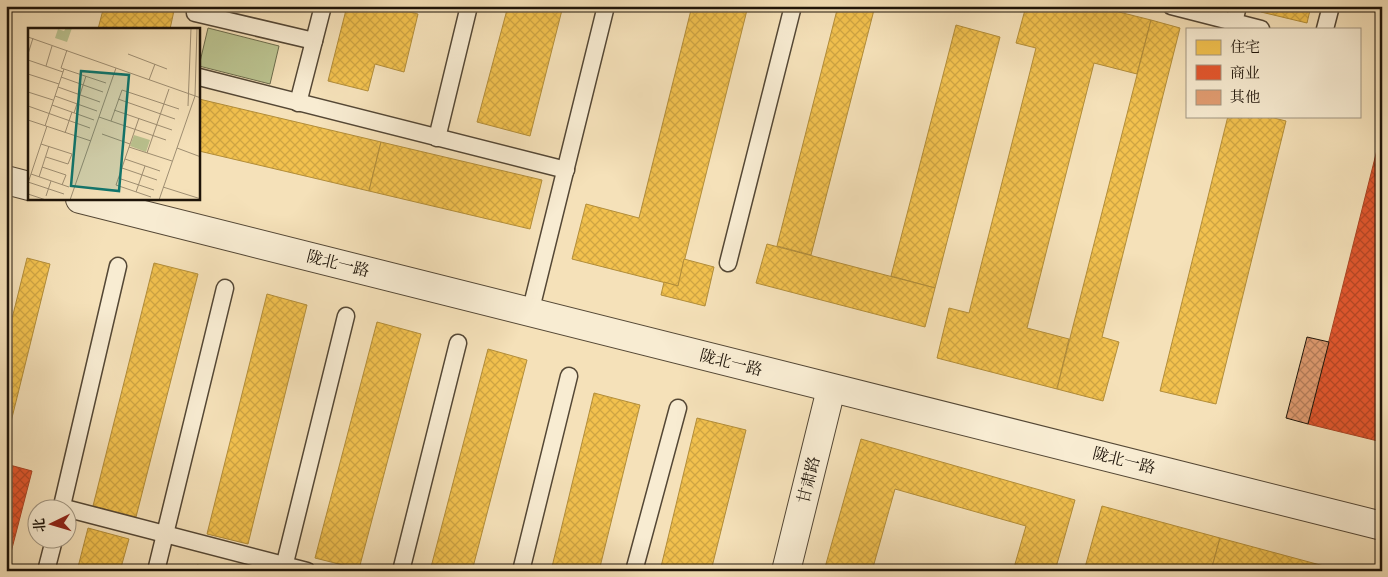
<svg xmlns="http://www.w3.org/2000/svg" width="1388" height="577" font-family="'IM FELL Double Pica','Noto Serif SC',serif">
  <defs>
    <pattern id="homes-cross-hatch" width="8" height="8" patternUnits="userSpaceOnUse" patternTransform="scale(1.25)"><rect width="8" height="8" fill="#f2c14e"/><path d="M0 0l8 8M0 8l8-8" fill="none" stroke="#cfa543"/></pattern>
    <pattern id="shops-cross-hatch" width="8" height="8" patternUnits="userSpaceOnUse" patternTransform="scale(1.25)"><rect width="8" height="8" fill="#e4572e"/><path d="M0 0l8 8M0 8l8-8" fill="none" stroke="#b84725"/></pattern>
    <pattern id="building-cross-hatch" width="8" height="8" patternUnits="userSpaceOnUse" patternTransform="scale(1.25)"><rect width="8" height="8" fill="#e19c71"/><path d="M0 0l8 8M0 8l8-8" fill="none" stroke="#b67e5b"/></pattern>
  </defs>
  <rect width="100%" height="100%" fill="#f5e1b9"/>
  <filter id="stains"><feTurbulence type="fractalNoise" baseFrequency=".004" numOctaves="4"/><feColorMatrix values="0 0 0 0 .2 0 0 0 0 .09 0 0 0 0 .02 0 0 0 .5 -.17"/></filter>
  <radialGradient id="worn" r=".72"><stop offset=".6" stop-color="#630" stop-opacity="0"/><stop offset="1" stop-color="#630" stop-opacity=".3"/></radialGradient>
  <polygon fill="#bbc390" stroke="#6c6c4c" points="208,28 279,46 270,84 199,66"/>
  <g fill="url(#homes-cross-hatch)" stroke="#b28d39">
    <polygon points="104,6 175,6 170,29 98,29"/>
    <polygon points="239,6 256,6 255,10"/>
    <polygon points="347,6 386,6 418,14 404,72 375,64 368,91 328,81"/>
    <polygon points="508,6 563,6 530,136 477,122"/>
    <polygon points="692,6 748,6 678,286 572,259 586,204 639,218"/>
    <polygon points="838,6 875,6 811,255 777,246"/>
    <polygon points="1026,6 1095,6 1151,20 1137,74 1094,63 1027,328 1069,339 1057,389 937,358 949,308 969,313 1036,48 1016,43"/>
    <polygon points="1262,6 1311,6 1307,23 1261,12"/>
    <polygon points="1151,20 1180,28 1102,337 1119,342 1103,401 1057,389"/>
    <polygon points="956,25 1000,37 935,288 891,276"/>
    <polygon points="199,99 381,142 369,191 199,151"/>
    <polygon points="1228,116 1266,116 1286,121 1216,404 1160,391"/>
    <polygon points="381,142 542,180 530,229 369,191"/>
    <polygon points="767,244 935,288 925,327 756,283"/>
    <polygon points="27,258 50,264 6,442 6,343"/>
    <polygon points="684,259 714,267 705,306 661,295 664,282 678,286"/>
    <polygon points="154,263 198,274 136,517 93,506"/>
    <polygon points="267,294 307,305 248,544 207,534"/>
    <polygon points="377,322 421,334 359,569 315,558"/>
    <polygon points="488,349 527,360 472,571 430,571"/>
    <polygon points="594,393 640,405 599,571 551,571"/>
    <polygon points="697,418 746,430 711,571 660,571"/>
    <polygon points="861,439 1075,500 1055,571 1013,571 1026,526 895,489 872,571 824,571"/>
    <polygon points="1102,506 1220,538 1211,571 1084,571"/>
    <polygon points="88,528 129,539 120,571 77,571"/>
    <polygon points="1220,538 1324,566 1323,571 1211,571"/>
    <polygon points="197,565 223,571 196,571"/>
  </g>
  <g fill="url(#shops-cross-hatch)" stroke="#a94323">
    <polygon points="1382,130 1382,442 1308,424"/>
    <polygon points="6,464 32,471 9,560 6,559"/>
  </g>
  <polygon fill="url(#building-cross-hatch)" stroke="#1e1409" points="1307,337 1329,342 1308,424 1286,418"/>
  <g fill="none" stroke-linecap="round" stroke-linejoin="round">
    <g stroke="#544735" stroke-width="19">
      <g id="lane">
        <polyline points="1171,6 1261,29"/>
        <polyline points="195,13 314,41"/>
        <polyline points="1234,22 1238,6"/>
        <polyline points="1325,29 1331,6"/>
        <polyline points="199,77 566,170"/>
        <polyline points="298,103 323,6"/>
        <polyline points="437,138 469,6"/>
        <polyline points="728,263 793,6"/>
        <polyline points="530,313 606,6"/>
        <polyline points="61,507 307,571"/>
        <polyline points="61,510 118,266"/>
        <polyline points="46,571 54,540"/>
        <polyline points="156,571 225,288"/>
        <polyline points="283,571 346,316"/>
        <polyline points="401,571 458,343"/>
        <polyline points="521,571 569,376"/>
        <polyline points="634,571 678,408"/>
      </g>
    </g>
    <g stroke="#544735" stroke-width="30">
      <g id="street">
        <polyline points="6,180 29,186"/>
        <polyline points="80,199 1382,526"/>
        <polyline points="786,571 831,389"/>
      </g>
    </g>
    <use href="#lane" stroke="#f8ecd2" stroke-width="16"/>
    <use href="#street" stroke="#f8ecd2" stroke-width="28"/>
  </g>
  <g text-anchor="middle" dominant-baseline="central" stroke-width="5" stroke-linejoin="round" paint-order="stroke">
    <g font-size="16" fill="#1e1409" stroke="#f8ecd2">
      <text transform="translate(338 264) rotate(14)">陇北一路</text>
      <text transform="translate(731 363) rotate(14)">陇北一路</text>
      <text transform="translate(1124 461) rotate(14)">陇北一路</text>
      <text transform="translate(809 480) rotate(-76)">甘肃路</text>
    </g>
  </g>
  <g transform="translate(28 28)">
    <rect width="172" height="172" fill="#f5e1b9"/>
    <path d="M 38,0 L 44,0 L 39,14 L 27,10 L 30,1 L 36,3 ZM 106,107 L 122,112 L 118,124 L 102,118 Z" fill="#bbc390"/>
    <path fill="none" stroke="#9f8f73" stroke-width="1" d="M 0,9 L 173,70M 39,22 L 33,40 L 78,55M 0,26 L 5,10M 100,26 L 139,41M 0,32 L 35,44M 18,38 L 24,18M 0,46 L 31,56M 33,49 L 75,64M 121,52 L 127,36M 30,59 L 72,74M 0,64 L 25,72M 27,68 L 69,83M 90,71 L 147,91M 24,77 L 66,92M 0,78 L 62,100M 160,78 L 163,0M 86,82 L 144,102M 46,85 L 58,48M 71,89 L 138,112M 111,90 L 88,157 L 123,169M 0,92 L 63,113M 83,93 L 94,62 L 151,81M 17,98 L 36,41M 37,105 L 44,84M 74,106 L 102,116M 13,116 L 44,126 L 40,136 L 18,129M 101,119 L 144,133M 149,120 L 173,129M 119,125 L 141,61M 97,131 L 132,143M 14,139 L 38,147 L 34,157M 94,140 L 129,152M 3,146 L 41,159M 11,149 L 21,118M 90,150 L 126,162M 0,154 L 36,166M 0,155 L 19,98M 135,159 L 173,171M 108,164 L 117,138M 0,166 L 18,172M 18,168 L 23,153M 42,172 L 88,40M 131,172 L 167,68 L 169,0"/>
    <path fill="#0f766e" fill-opacity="0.15" stroke="#0f766e" stroke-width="2.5" d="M 53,43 L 101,47 L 91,163 L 43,158 Z"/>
    <rect width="172" height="172" fill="none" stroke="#1e1409" stroke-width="2.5"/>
  </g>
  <rect width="1388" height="577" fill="none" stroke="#f5e1b9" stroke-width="25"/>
  <rect x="8" y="8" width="1373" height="562" fill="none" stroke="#1e1409" stroke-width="2.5"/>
  <rect x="12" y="12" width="1363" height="552" fill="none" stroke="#1e1409"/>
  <rect x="1186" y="28" width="175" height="90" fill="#f8ecd2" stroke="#a19682"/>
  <rect x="1196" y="40" width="25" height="15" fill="#f2c14e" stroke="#a19682"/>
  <text x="1230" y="52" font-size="15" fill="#1e1409">住宅</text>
  <rect x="1196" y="65" width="25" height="15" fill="#e4572e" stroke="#a19682"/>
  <text x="1230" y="78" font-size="15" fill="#1e1409">商业</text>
  <rect x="1196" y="90" width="25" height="15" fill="#e19c71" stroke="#a19682"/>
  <text x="1230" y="102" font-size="15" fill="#1e1409">其他</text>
  <g transform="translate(52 524) rotate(265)"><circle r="24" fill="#f8ecd2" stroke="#a19682"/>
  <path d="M0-4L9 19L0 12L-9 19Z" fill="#8f2418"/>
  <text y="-8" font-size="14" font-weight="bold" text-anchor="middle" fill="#1e1409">北</text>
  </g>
  <rect width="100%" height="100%" filter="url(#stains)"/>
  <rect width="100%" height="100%" fill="url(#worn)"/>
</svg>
